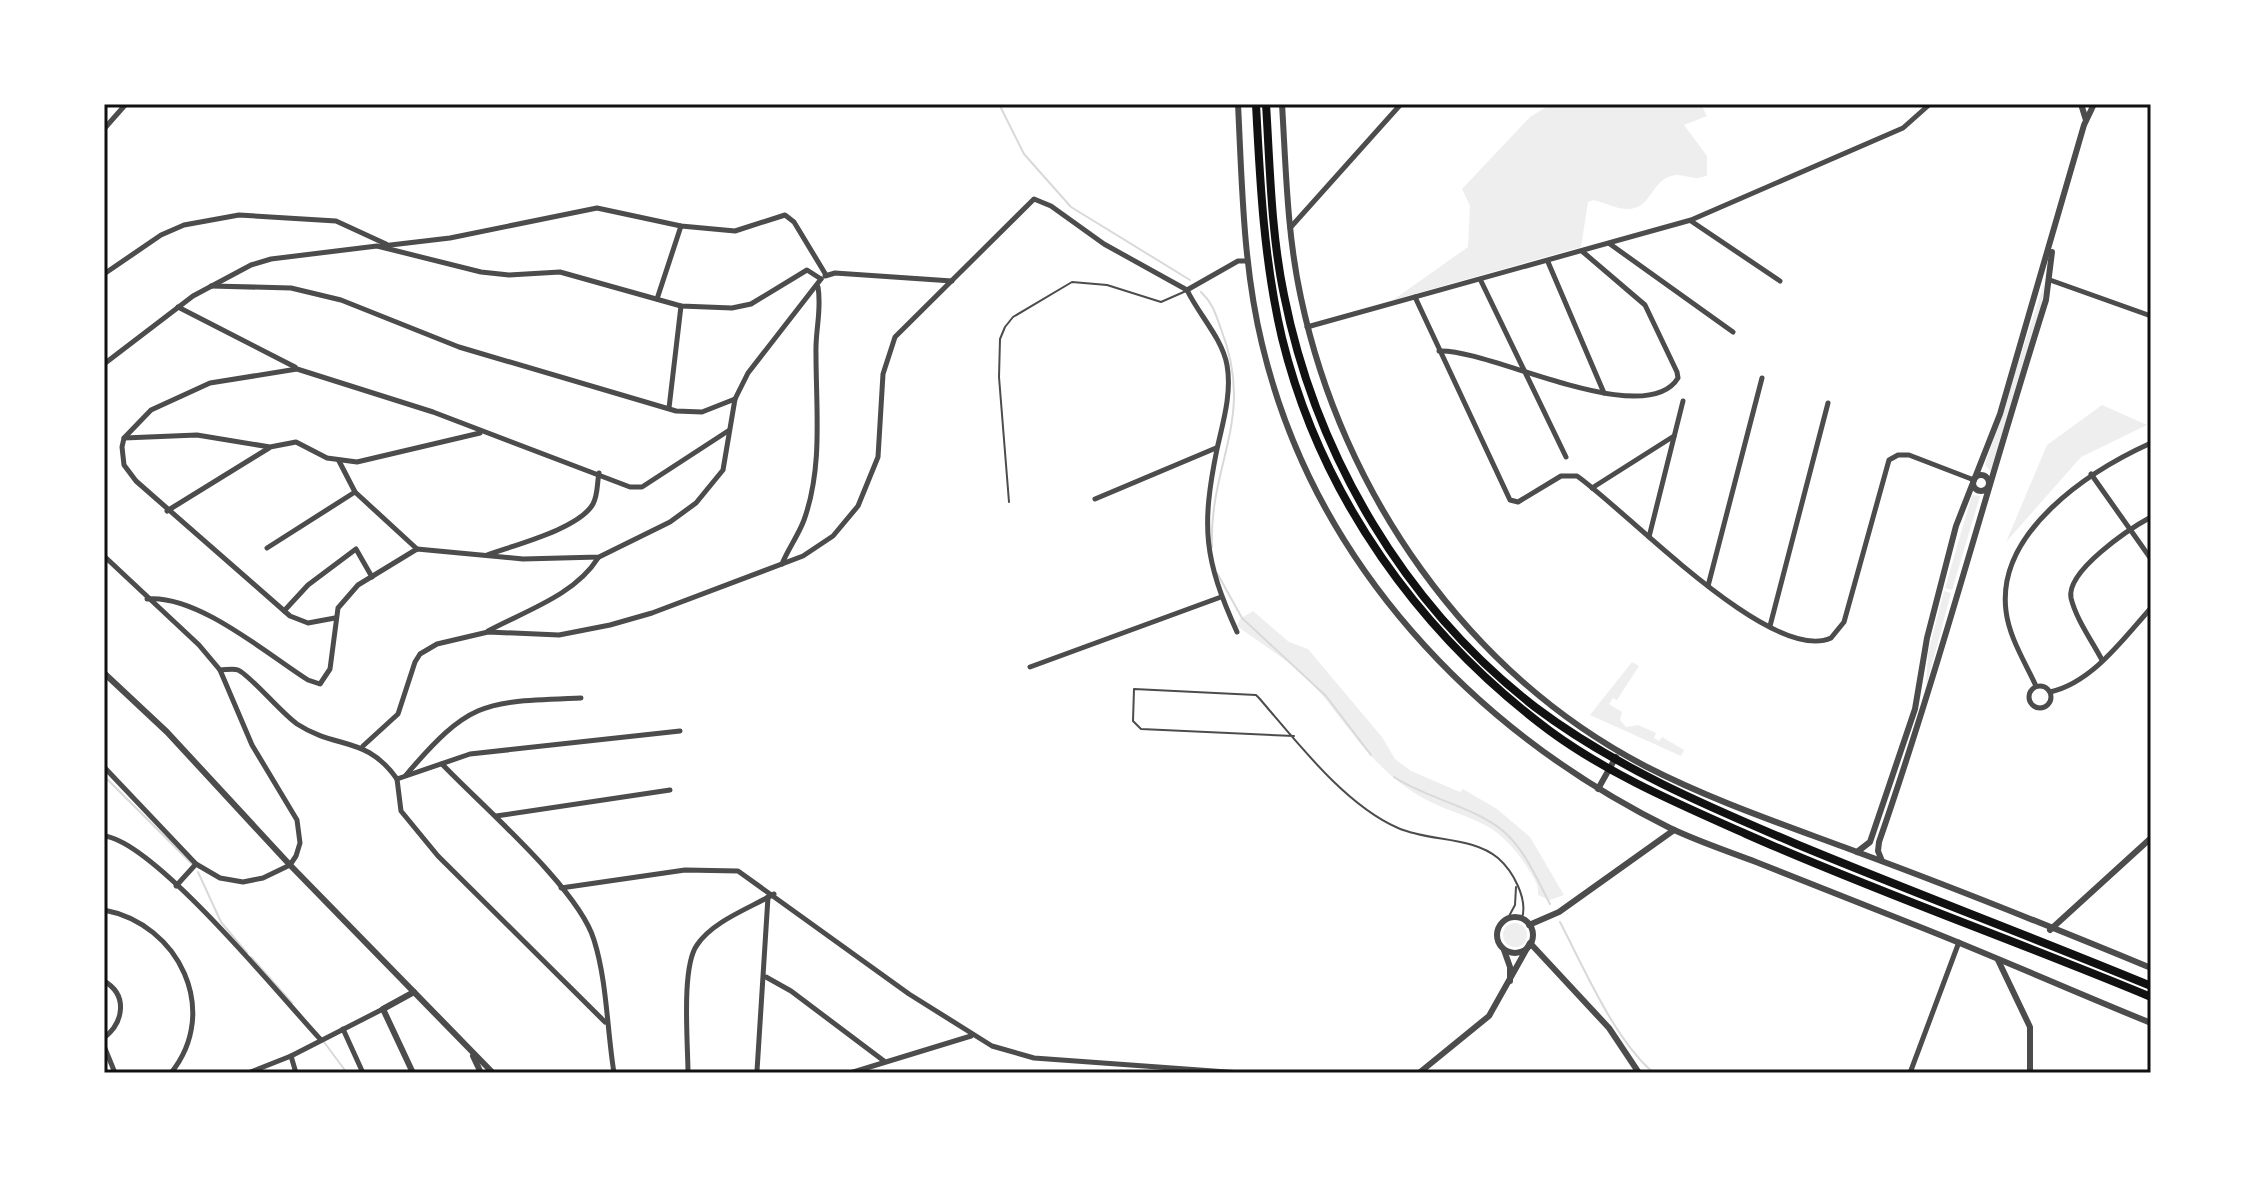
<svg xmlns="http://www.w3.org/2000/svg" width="2255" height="1177" font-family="'Fira Sans Condensed',sans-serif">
  <rect width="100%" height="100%" fill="#fff"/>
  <g fill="#eee">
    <path d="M 1551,104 L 1701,104 L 1707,116 L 1684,125 L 1707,156 L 1707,175 C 1695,183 1684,172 1671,176 C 1651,182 1651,208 1629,209 C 1618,210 1604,202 1593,200 L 1588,202 L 1581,247 L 1393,300 L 1468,247 L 1470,206 L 1462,189 L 1530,117 Z"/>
    <polygon points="2045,281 2041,309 1991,472 1985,465"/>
    <polygon points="2102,405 2147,425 2081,457 2006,542 2047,445"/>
    <polygon points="1972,495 1980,496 1952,590 1945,588"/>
    <polygon points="1944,591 1951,593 1926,687 1928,653"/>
    <path d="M 1253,611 L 1289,642 L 1308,649 L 1382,737 L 1395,759 L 1411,771 L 1460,792 L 1463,789 L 1497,809 L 1530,837 L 1564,895 L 1550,900 L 1538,895 C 1539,883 1533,877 1527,867 C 1493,812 1460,822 1413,792 C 1371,765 1349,727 1318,690 C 1295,663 1265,647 1237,626 L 1240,619 Z"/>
    <polygon points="1632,662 1639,666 1617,700 1613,698 1609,704 1622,712 1620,720 1626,727 1638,725 1656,733 1654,738 1659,741 1662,737 1684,750 1681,756 1590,715"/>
    <circle cx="1515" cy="935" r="12"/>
  </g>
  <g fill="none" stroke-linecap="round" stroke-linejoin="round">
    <g stroke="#d9d9d9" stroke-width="2">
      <polyline points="999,104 1024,154 1071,207 1190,280"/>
      <path d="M 1201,292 C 1214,305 1215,313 1221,329 C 1256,419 1209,462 1212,547"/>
      <polyline points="1217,573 1242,618 1326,696 1371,755"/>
      <polyline points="104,776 193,865"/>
      <path d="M 1394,777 C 1428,799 1472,806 1502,830 C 1524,848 1537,879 1550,904"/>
      <polyline points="198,872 221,922 247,953"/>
      <path d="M 1560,922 C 1584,968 1615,1041 1654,1073"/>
      <polyline points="251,957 292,1003"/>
      <polyline points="324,1042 347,1073"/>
    </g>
    <g stroke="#4c4c4c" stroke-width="2">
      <polyline points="1009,502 999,377 1000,339 1005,327 1013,317 1072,282 1107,285 1161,302 1186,291"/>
      <path d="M 1294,736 L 1141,729 L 1133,721 L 1134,689 L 1256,695 L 1259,698 C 1297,742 1345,805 1398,828 C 1430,842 1472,836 1498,858 C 1513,871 1528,899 1522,918"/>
      <polyline points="1508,918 1515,905 1516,887"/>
    </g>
    <g stroke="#4c4c4c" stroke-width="5">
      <polyline points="104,129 126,104"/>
      <polyline points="1691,221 1780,281"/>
      <polyline points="1290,228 1401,104"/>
      <polyline points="1610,244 1733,332"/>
      <polyline points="382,246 450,238 597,208 681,226 735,231 785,215 794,222 826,275"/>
      <polyline points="1548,262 1604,393"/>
      <polyline points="104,274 161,235 184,225 239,215 336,221 386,244"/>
      <polyline points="825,276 835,273 952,281"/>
      <polyline points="2050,280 2151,316"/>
      <polyline points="1481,281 1566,457"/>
      <polyline points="211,286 291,288 341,300 459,347 676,411 702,412 735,399"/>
      <path d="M 1187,290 C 1199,315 1222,338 1227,365 C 1232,393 1223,422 1217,449 C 1201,528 1204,559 1237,632"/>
      <polyline points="1187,290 1238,261 1247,261"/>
      <path d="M 1415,297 L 1510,500 L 1518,502 L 1561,476 L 1577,476 C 1626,510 1771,665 1831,638 L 1844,622 L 1889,460 L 1898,455 L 1909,455 L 1974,480"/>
      <polyline points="657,299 681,226"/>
      <polyline points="178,307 295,367"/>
      <polyline points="1307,327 1691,220 1903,128 1930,104"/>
      <path d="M 1439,351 C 1488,348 1645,432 1678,378 L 1677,372 L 1645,305 L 1583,252"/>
      <polyline points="104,364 193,296 251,265 271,259 377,246 481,272 509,275 560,272 681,306 732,308 751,304 807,270 821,279"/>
      <polyline points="669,408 681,306"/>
      <polyline points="124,438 197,435 270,447 296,442 327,458 357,462 480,433"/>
      <polyline points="339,461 355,492 417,549"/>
      <polyline points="2091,474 2151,559"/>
      <polyline points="1592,488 1674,436"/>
      <polyline points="1095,499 1216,448"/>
      <polyline points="167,511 269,448"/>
      <polyline points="1649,537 1683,401"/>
      <polyline points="267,548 355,492"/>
      <path d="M 487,555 C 514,545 579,529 593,504 C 598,495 597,483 599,473"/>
      <polyline points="104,556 199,645 220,670 252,745 297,820 300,843 296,856 290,865 263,878 243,882 220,878 196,864 104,767"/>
      <path d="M 782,564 C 788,549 798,536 804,520 C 823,467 816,410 816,354 C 815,331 822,310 818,287"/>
      <polyline points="1708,586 1762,378"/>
      <path d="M 147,599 C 197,594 267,654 308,680 L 320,684 L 330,669 L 338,608 L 358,585 L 417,549 L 523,559 L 599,557 L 670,522 L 696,503 L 723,470 L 735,399 L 748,373 L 821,279"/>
      <polyline points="284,611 308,585 356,549 372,577"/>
      <polyline points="335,618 308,623 290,616 136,481 124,465 122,447 124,438 151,410 210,383 297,369 433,412 630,487 642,487 728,431"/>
      <polyline points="1770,626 1828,403"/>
      <path d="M 488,631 C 525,611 575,595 598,558"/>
      <path d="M 2102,660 C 2092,641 2076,619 2071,598 C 2066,571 2129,529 2151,517"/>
      <polyline points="1030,667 1221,597"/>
      <path d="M 220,670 C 226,670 233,668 238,670 C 250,675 281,713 297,724 C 337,750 366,735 397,779"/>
      <circle cx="2040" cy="697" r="11"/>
      <path d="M 2036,686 C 2025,662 2009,637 2006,611 C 1996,532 2089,471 2151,443"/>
      <path d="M 2050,692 C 2092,683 2124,638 2151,608"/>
      <polyline points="363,746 398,714 415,662 420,654 437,644 488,632 559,635 610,625 652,613 803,556 833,536 858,506 878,457 883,374 895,337 1034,199 1051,206 1104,244 1187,290"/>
      <path d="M 442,764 C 481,805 579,889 594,940 C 607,981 607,1030 614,1073"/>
      <path d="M 406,775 C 471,699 484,702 581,698"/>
      <polyline points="397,779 401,811 438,856 605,1022"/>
      <polyline points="397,779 470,754 680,731"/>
      <polyline points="496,816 670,790"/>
      <path d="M 104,836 C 154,841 282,998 321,1040"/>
      <polyline points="176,886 196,864"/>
      <polyline points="561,888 685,870 738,871 909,994 992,1046 1034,1058 1241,1073"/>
      <path d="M 104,910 C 179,924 221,1011 171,1073"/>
      <polyline points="766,977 791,991 884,1061"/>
      <path d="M 104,981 C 128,995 124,1022 104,1038"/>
      <polyline points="343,1029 363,1073"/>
      <polyline points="104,1046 115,1073"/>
      <polyline points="291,1056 296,1073"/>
      <polyline points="757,1071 768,897"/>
      <polyline points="248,1073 291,1056 383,1009"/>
      <path d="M 688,1073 C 688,1044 681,967 697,945 C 713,921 750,908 774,894"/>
      <polyline points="850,1073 971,1036"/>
      <polyline points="1910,1073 1959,942"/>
    </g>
    <g stroke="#4c4c4c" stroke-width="6">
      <path d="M 1238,104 C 1242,184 1243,266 1262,344 C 1314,562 1473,730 1670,828 C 1697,841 1727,851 1756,862 C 1809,883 1862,904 1915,925 C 1994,956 2072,991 2151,1023"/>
      <path d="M 1282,104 C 1286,169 1287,234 1301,298 C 1342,492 1467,673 1645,766 C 1713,801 1785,825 1857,852 C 1955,888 2054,928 2151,968"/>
      <polyline points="2081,104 2086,120"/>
      <circle cx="1981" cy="483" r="8"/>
      <polyline points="104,673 167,732 290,865 493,1073"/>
      <polyline points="1598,789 1616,757"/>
      <polyline points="1857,852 1870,842 1915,709 1927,638 1956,526 2000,414 2084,125 2094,104"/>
      <path d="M 1882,861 L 1878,851 L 1879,842 C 1941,663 1989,480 2046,300 L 2052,252"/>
      <circle cx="1515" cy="935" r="18"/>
      <polyline points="1529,925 1559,912 1674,830"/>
      <polyline points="2050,930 2151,838"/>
      <polyline points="1504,950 1510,967 1510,981"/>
      <polyline points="1998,960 2030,1027 2030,1073"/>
      <polyline points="473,1056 481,1073"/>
      <polyline points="413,1073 383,1009 414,992"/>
      <polyline points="744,1073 772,1073"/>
      <polyline points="1419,1073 1489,1016 1530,943 1609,1028 1639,1073"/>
    </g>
    <g stroke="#111" stroke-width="8">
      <path d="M 1256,104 C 1260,182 1264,262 1282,338 C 1321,497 1420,634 1550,731 C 1610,775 1679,804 1746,834 C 1879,893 2017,941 2151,997"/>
      <path d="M 1266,104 C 1270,167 1271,233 1284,295 C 1316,456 1405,606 1535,707 C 1616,768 1709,807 1801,846 C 1917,894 2035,938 2151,986"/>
    </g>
  </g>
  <rect width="2255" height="1177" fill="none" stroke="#ffffff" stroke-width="212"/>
  <rect x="106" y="106" width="2043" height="965" fill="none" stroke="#111" stroke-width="3"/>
</svg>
